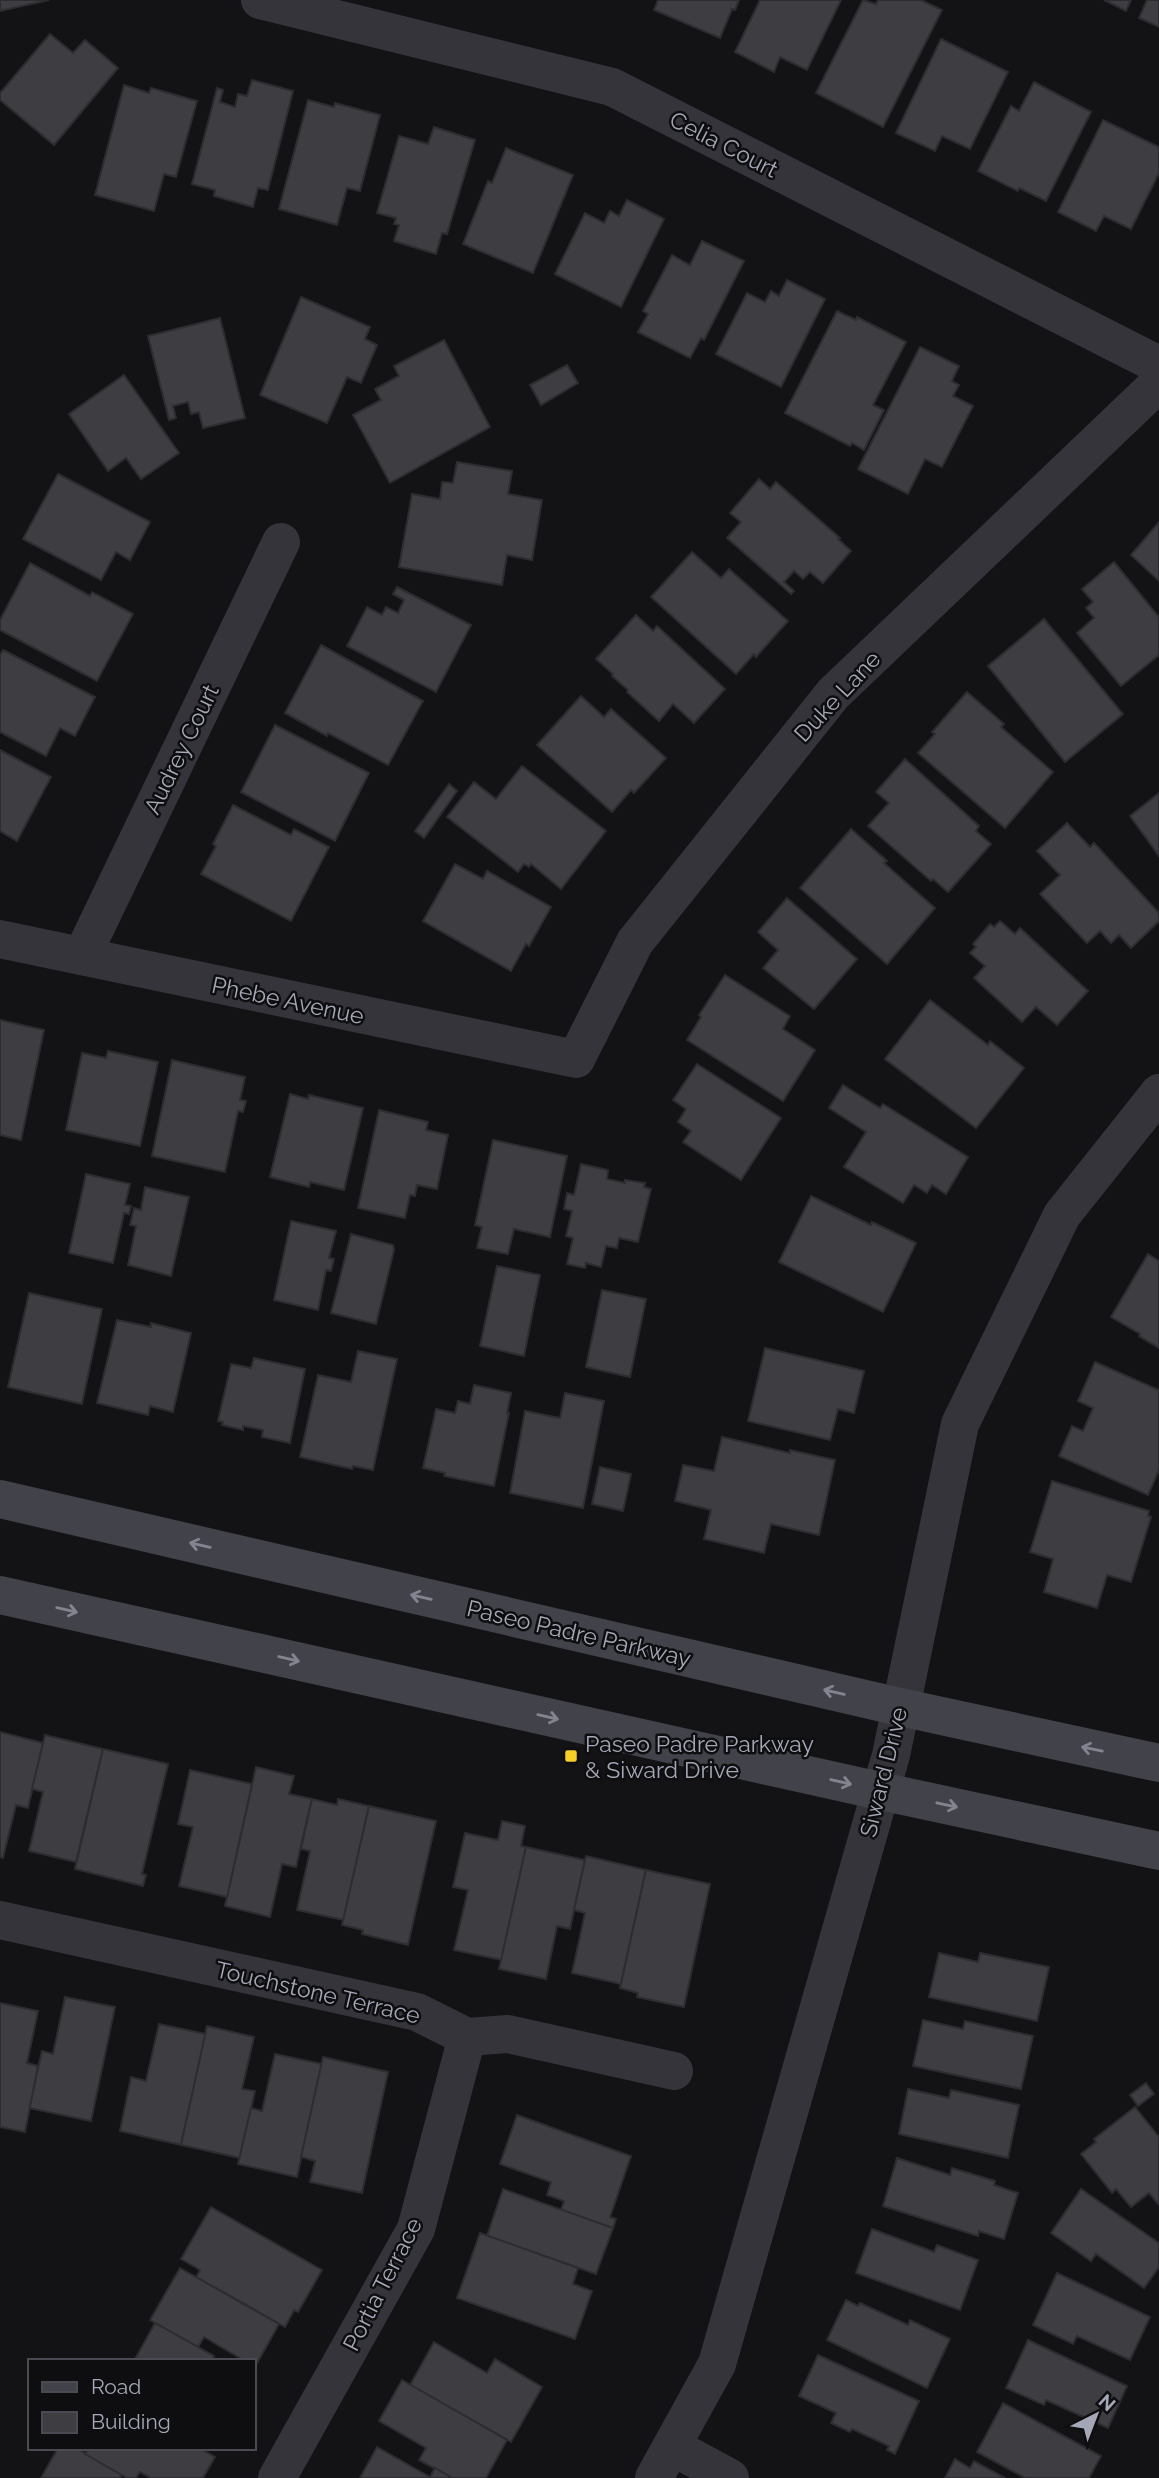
<svg xmlns="http://www.w3.org/2000/svg" width="1159" height="2478" font-family="Raleway,sans-serif">
  <rect width="100%" height="100%" fill="#131315"/>
  <g fill="#3d3d42" stroke="#2d2d31" stroke-width="2">
    <polygon points="0,0 49,0 0,11"/>
    <polygon points="658,0 739,0 735,10 732,9 720,38 654,10"/>
    <polygon points="760,0 841,0 807,70 780,57 774,72 735,52"/>
    <polygon points="863,0 876,4 878,0 921,0 942,10 883,127 816,93"/>
    <polygon points="1104,0 1131,0 1126,11"/>
    <polygon points="1147,0 1159,0 1159,27 1139,18"/>
    <polygon points="50,34 73,53 85,40 118,68 54,145 0,100 0,93"/>
    <polygon points="941,39 1008,72 970,149 942,136 935,151 896,133"/>
    <polygon points="252,80 293,91 268,190 258,188 253,207 214,196 215,190 192,184 217,88 223,90 220,102 235,107 238,94 247,96"/>
    <polygon points="1034,82 1091,112 1046,201 1019,188 1018,191 978,171 1011,106 1019,111"/>
    <polygon points="124,85 149,93 151,88 197,101 176,177 164,174 154,211 95,195"/>
    <polygon points="308,100 334,107 335,103 380,115 360,191 347,188 337,225 279,209"/>
    <polygon points="1103,120 1159,147 1159,173 1131,229 1104,216 1096,231 1058,212"/>
    <polygon points="434,127 475,140 447,234 442,233 436,254 394,241 399,225 394,224 396,218 377,213 399,136 428,144"/>
    <polygon points="506,148 573,175 533,273 463,244 488,181 492,183"/>
    <polygon points="627,200 664,219 621,307 555,274 585,213 604,223 610,211 619,216"/>
    <polygon points="702,241 744,261 704,340 701,338 690,358 638,332 648,314 643,311 672,255 690,265"/>
    <polygon points="787,280 825,299 781,387 716,354 747,293 765,302 771,291 779,296"/>
    <polygon points="301,297 370,327 365,339 377,345 361,383 347,377 327,423 260,395"/>
    <polygon points="837,311 856,320 857,317 906,342 873,405 884,410 864,450 852,443 850,446 785,413"/>
    <polygon points="220,318 245,418 203,428 199,412 191,414 188,402 173,406 176,418 169,420 148,336"/>
    <polygon points="444,340 490,427 390,483 353,415 381,400 375,389 399,376 394,366"/>
    <polygon points="920,347 959,366 952,381 959,385 953,396 973,406 942,467 925,459 908,494 858,469"/>
    <polygon points="567,365 578,383 541,405 530,385"/>
    <polygon points="124,375 179,453 141,479 126,458 108,471 69,414"/>
    <polygon points="457,462 512,471 508,494 542,500 532,560 507,555 502,585 399,567 412,494 440,499 442,482 453,483"/>
    <polygon points="58,474 150,522 130,560 116,552 101,580 23,539"/>
    <polygon points="759,479 770,489 776,482 840,538 838,539 851,551 823,583 810,572 803,579 794,571 784,582 794,591 791,594 727,538 741,522 730,513"/>
    <polygon points="1159,522 1159,581 1131,555"/>
    <polygon points="692,552 721,578 729,569 788,621 756,657 754,654 736,674 651,597"/>
    <polygon points="1114,562 1159,617 1159,655 1121,686 1077,633 1094,618 1086,608 1093,602 1082,589"/>
    <polygon points="30,563 90,596 92,592 133,614 97,681 0,630 0,620"/>
    <polygon points="397,587 471,625 436,692 347,646 367,607 382,615 386,607 398,613 404,600 393,594"/>
    <polygon points="636,615 653,631 657,626 725,689 694,723 673,704 659,721 627,692 628,690 612,676 613,674 596,659"/>
    <polygon points="1044,619 1123,714 1065,762 988,666"/>
    <polygon points="321,645 423,701 388,765 328,733 327,736 285,713"/>
    <polygon points="3,650 95,697 75,736 60,728 46,756 0,732 0,655"/>
    <polygon points="967,692 1004,724 1001,727 1053,772 1005,828 918,753 935,734 932,732"/>
    <polygon points="581,696 604,717 611,709 666,758 634,793 631,790 612,812 537,745"/>
    <polygon points="275,725 369,773 335,841 241,792"/>
    <polygon points="0,750 51,777 17,841 0,831"/>
    <polygon points="905,759 979,826 976,831 991,844 948,892 933,879 931,881 868,826 889,803 876,792"/>
    <polygon points="522,766 606,831 561,889 531,864 529,867 524,864 518,872 447,817 474,782 496,799"/>
    <polygon points="449,784 457,791 424,838 415,831"/>
    <polygon points="1159,793 1159,856 1130,816"/>
    <polygon points="233,805 291,835 294,829 329,847 291,921 201,874 216,846 213,844"/>
    <polygon points="1067,823 1090,847 1094,843 1159,913 1159,921 1131,948 1119,935 1111,943 1100,931 1087,943 1040,894 1060,875 1037,851"/>
    <polygon points="851,829 887,861 884,863 935,908 887,964 800,888"/>
    <polygon points="455,864 483,879 487,871 551,907 529,946 526,944 511,971 423,921"/>
    <polygon points="787,898 857,959 814,1009 763,968 778,950 758,932"/>
    <polygon points="1000,921 1015,934 1020,928 1088,991 1057,1025 1036,1007 1022,1022 974,978 985,966 970,953 976,947 973,944 990,924 994,927"/>
    <polygon points="725,975 790,1016 783,1029 815,1050 783,1101 687,1040 701,1017 699,1015"/>
    <polygon points="930,1000 988,1045 990,1041 1024,1068 976,1128 885,1059"/>
    <polygon points="0,1020 44,1030 21,1140 0,1135"/>
    <polygon points="108,1051 158,1062 140,1146 66,1130 82,1053 106,1058"/>
    <polygon points="172,1060 245,1077 240,1100 246,1101 243,1112 238,1111 225,1172 152,1156"/>
    <polygon points="697,1064 781,1118 741,1180 683,1142 691,1131 678,1122 686,1109 673,1100"/>
    <polygon points="843,1085 880,1108 883,1104 968,1157 946,1194 932,1185 927,1193 914,1185 903,1203 844,1167 866,1132 829,1108"/>
    <polygon points="290,1094 308,1099 309,1095 363,1108 344,1190 310,1182 309,1187 270,1177"/>
    <polygon points="379,1110 428,1122 426,1130 448,1135 437,1189 417,1185 415,1196 410,1195 405,1218 358,1208"/>
    <polygon points="493,1140 567,1156 550,1237 514,1229 508,1254 477,1248 482,1227 475,1225"/>
    <polygon points="581,1164 608,1170 607,1179 625,1183 625,1180 645,1183 644,1187 651,1189 638,1242 619,1238 617,1248 606,1246 601,1267 586,1263 585,1268 567,1264 573,1238 566,1236 572,1211 564,1209 567,1193 574,1195"/>
    <polygon points="86,1174 130,1184 125,1205 131,1206 129,1214 124,1213 113,1263 69,1253"/>
    <polygon points="145,1187 189,1197 171,1276 128,1265 136,1226 130,1225 134,1208 141,1210"/>
    <polygon points="811,1196 871,1225 872,1222 916,1243 883,1312 779,1262"/>
    <polygon points="291,1221 336,1231 329,1258 334,1259 331,1271 326,1270 318,1310 274,1300"/>
    <polygon points="351,1234 393,1245 394,1250 376,1324 331,1313"/>
    <polygon points="1148,1254 1159,1261 1159,1348 1139,1336 1140,1334 1111,1317"/>
    <polygon points="497,1266 540,1275 524,1356 480,1346"/>
    <polygon points="602,1290 646,1299 630,1377 586,1367"/>
    <polygon points="29,1293 102,1309 82,1404 8,1387"/>
    <polygon points="117,1320 151,1327 151,1323 191,1333 173,1412 150,1406 148,1415 97,1403"/>
    <polygon points="765,1348 864,1371 854,1413 838,1409 830,1440 748,1421"/>
    <polygon points="358,1351 397,1359 373,1470 353,1466 352,1469 300,1457 318,1375 351,1382"/>
    <polygon points="254,1358 305,1369 290,1443 262,1437 263,1430 243,1426 243,1430 222,1425 223,1422 218,1421 231,1364 251,1368"/>
    <polygon points="1095,1362 1159,1390 1159,1470 1148,1495 1059,1456 1072,1426 1083,1431 1093,1408 1078,1401"/>
    <polygon points="474,1385 511,1393 507,1413 509,1413 494,1486 444,1476 445,1473 423,1468 436,1409 455,1413 458,1401 470,1404"/>
    <polygon points="565,1393 604,1401 583,1508 510,1493 525,1411 560,1418"/>
    <polygon points="722,1437 790,1453 790,1450 835,1460 819,1535 771,1524 764,1553 704,1539 711,1510 675,1501 683,1465 714,1471"/>
    <polygon points="600,1467 631,1474 623,1511 592,1504"/>
    <polygon points="1052,1481 1149,1511 1148,1516 1151,1517 1131,1582 1107,1575 1097,1608 1044,1592 1053,1559 1030,1552"/>
    <polygon points="0,1732 43,1743 28,1808 16,1805 3,1858 0,1857"/>
    <polygon points="45,1735 103,1749 76,1862 29,1851 43,1792 32,1789"/>
    <polygon points="103,1749 168,1764 142,1874 146,1875 143,1886 75,1869"/>
    <polygon points="256,1767 294,1776 289,1794 312,1799 296,1867 282,1864 270,1917 225,1906"/>
    <polygon points="190,1770 252,1784 227,1897 179,1886 193,1827 178,1824"/>
    <polygon points="312,1799 337,1805 338,1799 369,1806 344,1920 297,1910 310,1851 301,1849"/>
    <polygon points="369,1806 436,1821 408,1945 362,1934 363,1930 342,1925"/>
    <polygon points="502,1821 525,1826 521,1846 526,1847 502,1960 454,1950 468,1890 453,1887 465,1833 498,1840"/>
    <polygon points="526,1847 585,1860 570,1929 557,1926 546,1979 499,1969"/>
    <polygon points="586,1856 646,1870 621,1984 572,1973 585,1913 574,1910"/>
    <polygon points="646,1870 710,1884 684,2007 637,1997 638,1993 620,1988"/>
    <polygon points="939,1953 978,1962 980,1953 1049,1967 1037,2021 929,1997"/>
    <polygon points="65,1997 115,2007 91,2121 29,2108 42,2051 53,2054"/>
    <polygon points="0,2003 38,2011 27,2063 38,2066 25,2132 0,2127"/>
    <polygon points="923,2020 963,2029 965,2021 1033,2036 1021,2089 913,2066"/>
    <polygon points="159,2024 206,2034 181,2145 120,2131 131,2077 146,2081"/>
    <polygon points="207,2026 254,2037 242,2089 255,2091 240,2158 181,2145"/>
    <polygon points="275,2054 322,2064 297,2177 238,2164 251,2108 262,2111"/>
    <polygon points="323,2057 388,2072 362,2193 310,2182 315,2161 301,2157"/>
    <polygon points="1146,2083 1154,2094 1138,2106 1130,2095"/>
    <polygon points="908,2089 949,2098 951,2090 1019,2105 1008,2158 899,2134"/>
    <polygon points="1135,2107 1159,2137 1159,2205 1149,2193 1131,2207 1116,2189 1112,2193 1081,2154 1096,2142 1094,2139"/>
    <polygon points="517,2115 631,2156 610,2217 616,2219 613,2228 561,2210 564,2201 547,2195 551,2182 500,2164"/>
    <polygon points="897,2158 950,2175 952,2168 995,2181 994,2185 1018,2193 1004,2239 979,2231 978,2236 883,2206"/>
    <polygon points="503,2189 613,2228 596,2274 487,2236"/>
    <polygon points="1081,2189 1159,2243 1159,2267 1144,2288 1096,2254 1091,2261 1051,2233"/>
    <polygon points="211,2207 322,2270 298,2312 294,2310 285,2327 196,2277 200,2270 181,2259"/>
    <polygon points="872,2229 934,2252 937,2245 978,2260 960,2310 856,2273"/>
    <polygon points="480,2233 578,2268 573,2284 592,2291 575,2339 457,2298"/>
    <polygon points="180,2268 279,2324 255,2367 254,2361 245,2361 204,2337 198,2347 150,2320"/>
    <polygon points="1057,2273 1150,2317 1130,2360 1077,2336 1073,2344 1033,2325"/>
    <polygon points="846,2300 858,2306 860,2303 908,2325 910,2320 950,2339 927,2388 827,2340"/>
    <polygon points="155,2323 214,2356 212,2361 134,2361"/>
    <polygon points="1028,2340 1127,2386 1108,2428 1046,2400 1044,2405 1006,2388"/>
    <polygon points="434,2342 487,2373 495,2359 542,2387 511,2442 410,2385"/>
    <polygon points="818,2355 919,2401 895,2454 887,2450 889,2446 852,2429 850,2432 831,2423 836,2413 799,2396"/>
    <polygon points="402,2380 507,2440 486,2478 452,2478 419,2460 426,2448 379,2421"/>
    <polygon points="1003,2403 1101,2456 1089,2478 1025,2478 977,2452"/>
    <polygon points="377,2447 430,2477 435,2468 452,2478 360,2478"/>
    <polygon points="58,2448 76,2448 122,2475 120,2478 41,2478"/>
    <polygon points="89,2448 199,2448 215,2457 203,2478 151,2478 140,2472 136,2478 127,2478 85,2454"/>
    <polygon points="955,2459 970,2468 974,2461 1005,2478 945,2478"/>
  </g>
  <g fill="none" stroke-linecap="round" stroke-linejoin="round">
    <g stroke="#34343a" stroke-width="38">
      <polyline points="260,0 612,87 1159,365"/>
      <polyline points="0,939 576,1059 635,942 833,694 1159,383"/>
      <polyline points="82,956 281,542"/>
      <polyline points="0,1920 417,2012 467,2037 508,2034 674,2071"/>
      <polyline points="673,2447 730,2478"/>
      <polyline points="277,2478 416,2229 467,2037"/>
      <polyline points="654,2478 717,2364 891,1755 960,1424 1062,1215 1159,1093"/>
    </g>
    <g stroke="#42434a" stroke-width="38">
      <polyline points="0,1499 900,1707 1159,1763"/>
      <polyline points="0,1595 880,1791 1159,1851"/>
    </g>
  </g>
  <defs><path id="oneway-shaft" d="M-6 0H5M1.5-3L5.5 0L1.5 3" fill="none" stroke-width="1.6" stroke-linecap="round" stroke-linejoin="round" transform="scale(1.75)"/></defs>
  <g stroke="#828490">
    <use href="#oneway-shaft" transform="translate(200 1545) rotate(-167)"/>
    <use href="#oneway-shaft" transform="translate(421 1597) rotate(-167)"/>
    <use href="#oneway-shaft" transform="translate(67 1610) rotate(13)"/>
    <use href="#oneway-shaft" transform="translate(289 1659) rotate(13)"/>
    <use href="#oneway-shaft" transform="translate(834 1692) rotate(-167)"/>
    <use href="#oneway-shaft" transform="translate(548 1717) rotate(13)"/>
    <use href="#oneway-shaft" transform="translate(1092 1749) rotate(-168)"/>
    <use href="#oneway-shaft" transform="translate(841 1782) rotate(13)"/>
    <use href="#oneway-shaft" transform="translate(947 1805) rotate(12)"/>
  </g>
  <rect fill="#f9ce26" stroke="#0e0e10" stroke-width="2.5" x="564" y="1749" width="14" height="14" rx="3.5"/>
  <g text-anchor="middle" dominant-baseline="central" stroke-width="5" stroke-linejoin="round" paint-order="stroke">
    <g font-size="23" fill="#a4a7b6" stroke="#0e0e10">
      <text transform="translate(724 144) rotate(27)">Celia Court</text>
      <text transform="translate(837 696) rotate(-47)">Duke Lane</text>
      <text transform="translate(181 749) rotate(-64)">Audrey Court</text>
      <text transform="translate(288 1000) rotate(12)">Phebe Avenue</text>
      <text transform="translate(579 1633) rotate(13)">Paseo Padre Parkway</text>
      <text transform="translate(883 1772) rotate(-76)">Siward Drive</text>
      <text transform="translate(318 1992) rotate(13)">Touchstone Terrace</text>
      <text transform="translate(382 2284) rotate(-63)">Portia Terrace</text>
    </g>
    <g font-size="23" fill="#a4a7b6" stroke="#0e0e10" text-anchor="start">
      <text x="585" y="1743">Paseo Padre Parkway<tspan x="585" dy="26">&amp; Siward Drive</tspan></text>
    </g>
  </g>
  <rect x="28" y="2359" width="228" height="91" fill="#0e0e10" stroke="#4a4b52" stroke-width="2"/>
  <rect x="42" y="2382" width="35" height="10" fill="#42434a" stroke="#4a4b52" stroke-width="2"/>
  <text x="91" y="2394" font-size="21" fill="#a4a7b6">Road</text>
  <rect x="42" y="2412" width="35" height="21" fill="#3d3d42" stroke="#4a4b52" stroke-width="2"/>
  <text x="91" y="2429" font-size="21" fill="#a4a7b6">Building</text>
  <g transform="translate(1096 2415) rotate(42)" stroke="#0e0e10" stroke-width="5" paint-order="stroke">
  <path d="M0-5L12 26L0 18L-12 26Z" fill="#a4a7b6"/>
  <text y="-10" font-size="19" font-weight="bold" text-anchor="middle" fill="#a4a7b6">N</text>
  </g>
</svg>
